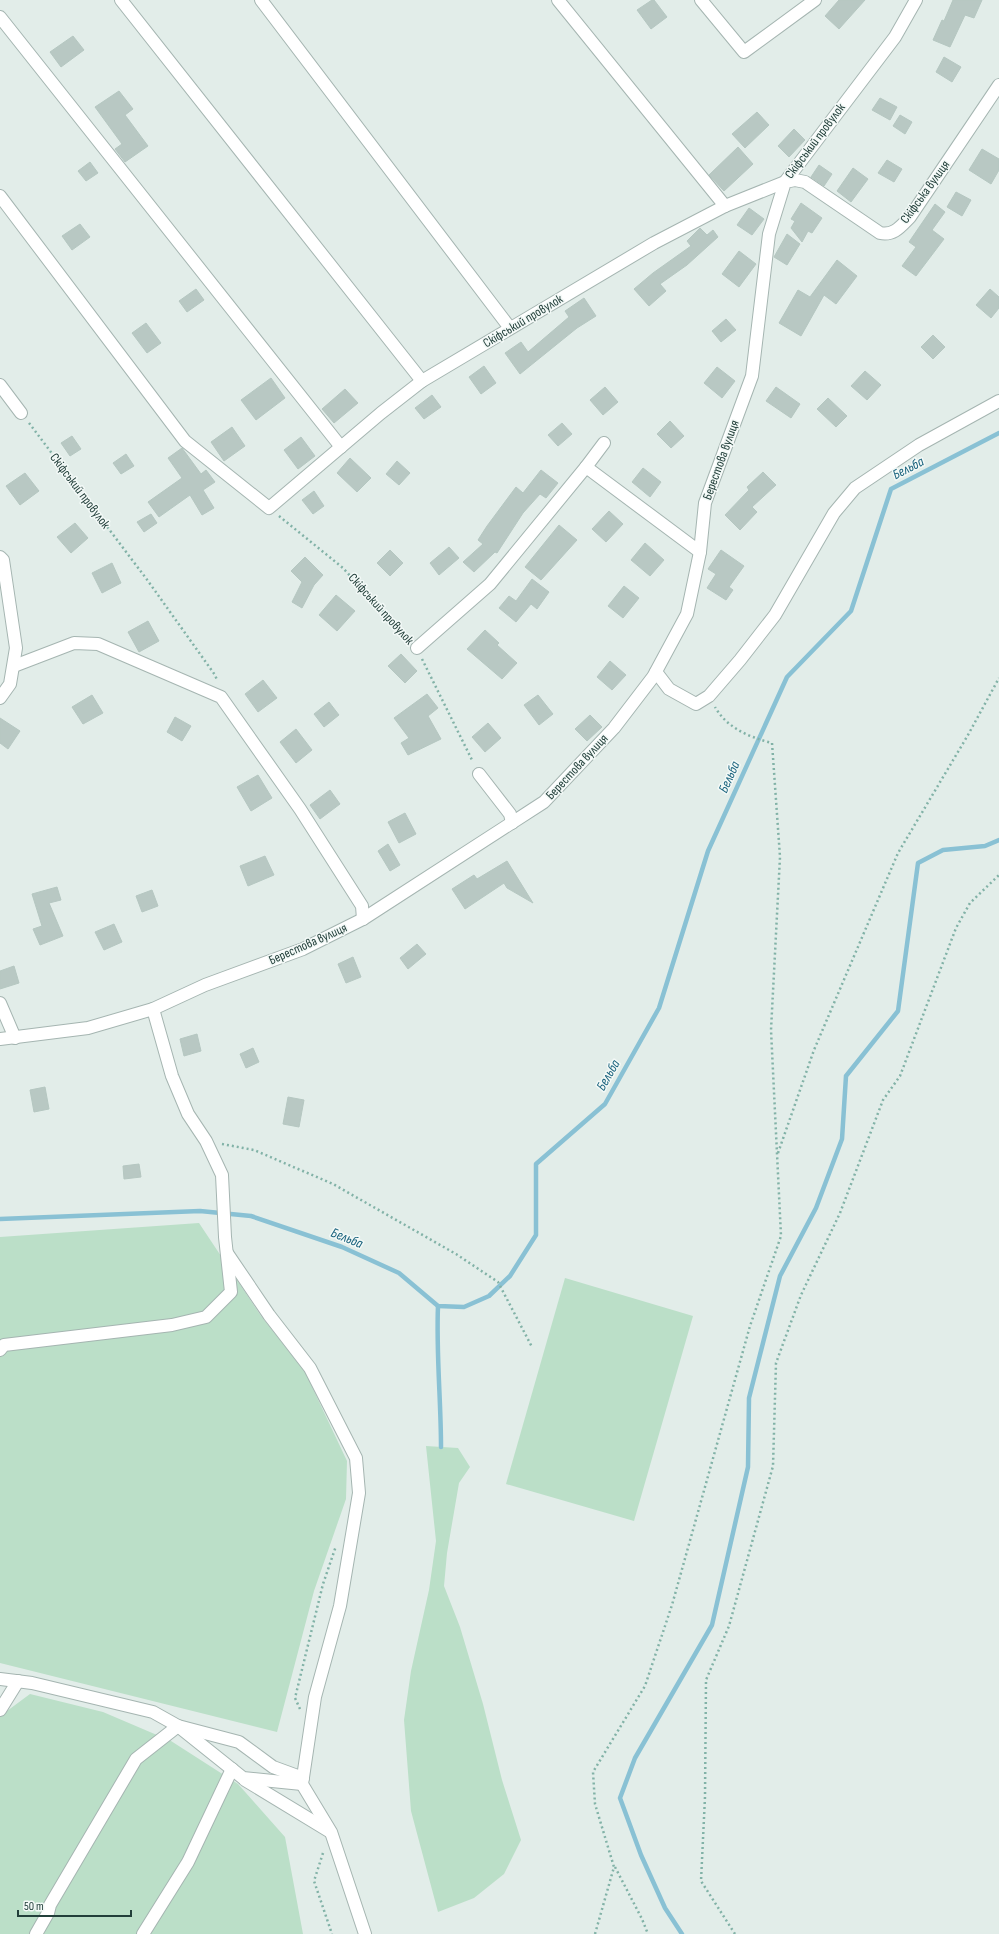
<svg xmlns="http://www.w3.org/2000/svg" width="999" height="1934" font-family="'Sofia Sans Condensed',sans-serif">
  <rect width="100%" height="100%" fill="#e2ede9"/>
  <g fill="#bbdfc8">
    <polygon points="199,1223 261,1316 305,1372 347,1461 346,1499 314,1591 277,1732 0,1663 0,1237"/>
    <polygon points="565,1278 693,1316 634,1521 506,1484"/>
    <polygon points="426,1446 458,1448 470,1467 459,1483 447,1553 444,1586 460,1627 483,1704 502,1780 521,1840 504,1874 474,1898 438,1912 411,1811 404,1720 411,1671 429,1590 436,1541"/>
    <polygon points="30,1694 103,1712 171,1741 238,1784 285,1837 303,1934 0,1934 0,1705 7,1711"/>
  </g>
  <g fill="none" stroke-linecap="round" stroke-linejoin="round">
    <g stroke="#89c1d4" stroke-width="4.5">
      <polyline points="0,1219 200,1211 251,1216 342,1247 399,1273 438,1306 464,1307 489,1296 510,1276 536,1235 536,1164 605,1104 659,1008 708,851 787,677 851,611 891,489 999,433"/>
      <path d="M 438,1306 C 436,1353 441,1400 441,1447"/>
      <polyline points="682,1934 665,1908 641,1855 620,1798 635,1758 712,1625 748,1467 749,1398 780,1276 816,1208 842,1139 846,1076 898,1011 918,863 943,850 985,846 999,840"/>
    </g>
  </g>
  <g fill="#b8c8c3" stroke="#b5c7c1">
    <polygon points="652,0 654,0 667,17 651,29 637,10"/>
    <polygon points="839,0 865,0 839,29 825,16"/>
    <polygon points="953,0 982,0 974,18 965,15 950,47 933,40 942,20 944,21"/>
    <polygon points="73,36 84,50 61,67 50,52"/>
    <polygon points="944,57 961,67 952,82 936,72"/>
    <polygon points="119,91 133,109 125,115 148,146 125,162 115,149 122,144 95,107"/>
    <polygon points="880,98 897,107 890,120 872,110"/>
    <polygon points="757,112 769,125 745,148 732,134"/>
    <polygon points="900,115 912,122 905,134 893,126"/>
    <polygon points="794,129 805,140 789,157 778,146"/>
    <polygon points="738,147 753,164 724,191 709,175"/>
    <polygon points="982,149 999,159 999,170 991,184 969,170"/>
    <polygon points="887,160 902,169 894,182 878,173"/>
    <polygon points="90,162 98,173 86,181 78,171"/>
    <polygon points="819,165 832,174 824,186 811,177"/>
    <polygon points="853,168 868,179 851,202 837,191"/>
    <polygon points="956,192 971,200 962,216 947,207"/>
    <polygon points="801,203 822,218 812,233 808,231 802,242 791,228 795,221 791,219"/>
    <polygon points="935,204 945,212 932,230 944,239 916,276 902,266 916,247 909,242"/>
    <polygon points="749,208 764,219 752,235 737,225"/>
    <polygon points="80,224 90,237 72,250 62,236"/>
    <polygon points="700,228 707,235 713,230 718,237 687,265 660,284 666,291 649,306 634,289 653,273 691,246 687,241"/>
    <polygon points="787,234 800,244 787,265 774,257"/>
    <polygon points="739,251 756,264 739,287 722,274"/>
    <polygon points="837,260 857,276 836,304 824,295 801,336 779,323 798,290 810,297"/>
    <polygon points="196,289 204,300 187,312 179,301"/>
    <polygon points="990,289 999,297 999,308 991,318 976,305"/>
    <polygon points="584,298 596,316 577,328 520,374 505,353 521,342 528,352 569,317 565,311"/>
    <polygon points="726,319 736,330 721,342 712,331"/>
    <polygon points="146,323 161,343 147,353 132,333"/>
    <polygon points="933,335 945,347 933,359 921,347"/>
    <polygon points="484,366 496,383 481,394 469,377"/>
    <polygon points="717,367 735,381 722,398 704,383"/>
    <polygon points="865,371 881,385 867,400 851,386"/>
    <polygon points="271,378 285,398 256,420 241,400"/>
    <polygon points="605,387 618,402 603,415 590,400"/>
    <polygon points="776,387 800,404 791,418 766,401"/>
    <polygon points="345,389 358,403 334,423 322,409"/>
    <polygon points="432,395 441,407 424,419 415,408"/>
    <polygon points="828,398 847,416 836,427 817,409"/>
    <polygon points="670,421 684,436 671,448 657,434"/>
    <polygon points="562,423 572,434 558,446 548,435"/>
    <polygon points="232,427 245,446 224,461 211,442"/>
    <polygon points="72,436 81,449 70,456 61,443"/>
    <polygon points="301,437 315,456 298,469 284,450"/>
    <polygon points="182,448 201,474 206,470 215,482 203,490 214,508 202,515 190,495 159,517 148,502 182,478 168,458"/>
    <polygon points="126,454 134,466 121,474 113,463"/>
    <polygon points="350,458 371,478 357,492 337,473"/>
    <polygon points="397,461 410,473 399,485 386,474"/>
    <polygon points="643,468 661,482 650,497 632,482"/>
    <polygon points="541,470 558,483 546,498 540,494 523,513 497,553 495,552 474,572 463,562 483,544 478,540 487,526 516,487 523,493"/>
    <polygon points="763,472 776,485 752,507 757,512 740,530 725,515 749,490 747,487"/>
    <polygon points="25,473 39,491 20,505 6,486"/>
    <polygon points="314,491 324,506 313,514 302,500"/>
    <polygon points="609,511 623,524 606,542 592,529"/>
    <polygon points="151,514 157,523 144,532 137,522"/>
    <polygon points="75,523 88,538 71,553 57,537"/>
    <polygon points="559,525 577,540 541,580 525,567"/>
    <polygon points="645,543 664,560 650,576 631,560"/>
    <polygon points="449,547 459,558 439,575 430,563"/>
    <polygon points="390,550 403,563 390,576 377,563"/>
    <polygon points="721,550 744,566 729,587 733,590 726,600 707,588 716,574 708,569"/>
    <polygon points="305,557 323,575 314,585 302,608 292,602 302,582 291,571"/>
    <polygon points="112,563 121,583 102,593 92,573"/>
    <polygon points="532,579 549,592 537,609 531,604 516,622 499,608 509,596 516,601"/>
    <polygon points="624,586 639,598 623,618 608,606"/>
    <polygon points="336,595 355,611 337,631 319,615"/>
    <polygon points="148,621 159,641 139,652 128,632"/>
    <polygon points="485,630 499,643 497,645 517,663 502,679 467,649"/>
    <polygon points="401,654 417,671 405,683 388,666"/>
    <polygon points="610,661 626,675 612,690 597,677"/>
    <polygon points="263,680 277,698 258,712 245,694"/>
    <polygon points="427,694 438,708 428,716 441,739 408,755 401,743 409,738 394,718"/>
    <polygon points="92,695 103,713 83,724 72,707"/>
    <polygon points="538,695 553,714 539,725 524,705"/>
    <polygon points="329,702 339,715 324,727 314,714"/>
    <polygon points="590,715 602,727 587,741 575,729"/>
    <polygon points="175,717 191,726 182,741 167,732"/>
    <polygon points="0,718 20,731 8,749 0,743"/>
    <polygon points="488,723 501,738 485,752 472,737"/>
    <polygon points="296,729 312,750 296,763 280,742"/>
    <polygon points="258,775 272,798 251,811 237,787"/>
    <polygon points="330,790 340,804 320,819 310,805"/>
    <polygon points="405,813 416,834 399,843 388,822"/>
    <polygon points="388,844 400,865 390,871 378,851"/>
    <polygon points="265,856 274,875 248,886 240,866"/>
    <polygon points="507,861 533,903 507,888 504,883 465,909 452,889 474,875 477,879"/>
    <polygon points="57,887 61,900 49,903 63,936 40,945 33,929 42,926 32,894"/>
    <polygon points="152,890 158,906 142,912 136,896"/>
    <polygon points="114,924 122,942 104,950 95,932"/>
    <polygon points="417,944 426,954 408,969 400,958"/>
    <polygon points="353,957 361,977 346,983 338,964"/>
    <polygon points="14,966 19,983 0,989 0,971"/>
    <polygon points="197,1034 201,1051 184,1056 180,1039"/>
    <polygon points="253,1048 259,1062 246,1068 240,1054"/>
    <polygon points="45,1087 49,1109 34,1112 30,1090"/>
    <polygon points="288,1097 304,1100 299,1127 283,1124"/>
    <polygon points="139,1164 141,1177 124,1179 123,1166"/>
  </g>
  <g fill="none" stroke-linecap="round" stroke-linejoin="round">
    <g stroke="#a5b5b1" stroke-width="14">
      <g id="minor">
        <polyline points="121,0 422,381"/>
        <polyline points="261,0 510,328"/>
        <polyline points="558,0 725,206"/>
        <polyline points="701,0 744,52 815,0"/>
        <polyline points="0,17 341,447"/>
        <polyline points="0,196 185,441 269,508 381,413 422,381 654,243 725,206 785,182 895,37 916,0"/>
        <polyline points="0,385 21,413"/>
        <polyline points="586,467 700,552"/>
        <polyline points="0,557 3,560 16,648 10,684 0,698"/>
        <polyline points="417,648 490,584 586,467 604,443"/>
        <polyline points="14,666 74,643 98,644 221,697 300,809 362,906 363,919"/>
        <polyline points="656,672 669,689 696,704 709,696 740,660 775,615 834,513 855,488 919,445 999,401"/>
        <polyline points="479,774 510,814 512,823"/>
        <polyline points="0,1003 15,1038"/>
        <path d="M 0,1039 L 88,1028 L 153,1009 L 205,985 L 303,949 L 363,919 L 544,802 L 614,728 L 653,677 L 687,614 L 700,552 L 705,503 L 752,376 L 769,234 L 785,182 L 795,180 L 805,182 L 880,233 C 894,236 901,226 910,217 L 999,85"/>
        <polyline points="227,1253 269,1315 310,1368 356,1458 359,1493 340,1606 315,1697 302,1784 331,1832 365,1934"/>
        <polyline points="0,1350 4,1345 172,1325 206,1317 231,1292 225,1237 222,1175 206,1141 188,1114 172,1076 153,1009"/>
        <polyline points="0,1679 32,1683 153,1712 178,1726 243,1778 302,1784"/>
        <polyline points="0,1710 18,1681"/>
        <polyline points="245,1780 329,1831"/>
        <polyline points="36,1934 48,1913 50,1905 136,1759 178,1726 239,1742 273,1767 303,1778"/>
        <polyline points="143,1934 188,1862 232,1769"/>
      </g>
    </g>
    <g stroke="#82b2a7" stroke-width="2.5" stroke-dasharray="2 3" stroke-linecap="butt">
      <polyline points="29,423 148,581 215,675 217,680"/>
      <polyline points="279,516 343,568 408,639"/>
      <polyline points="422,659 473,762"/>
      <polyline points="222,1144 254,1150 333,1184 456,1254 498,1282 532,1347"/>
      <polyline points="778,1153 814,1050 898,853 968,735 999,678"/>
      <polyline points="300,1709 295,1698 323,1584 336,1546"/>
      <polyline points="323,1853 314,1881 332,1934"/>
      <polyline points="615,1867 642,1919 648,1934"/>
      <path d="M 595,1934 L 614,1867 L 595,1804 L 593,1772 L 645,1686 L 672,1605 L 750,1326 L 781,1236 L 771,1030 L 780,857 L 772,743 C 749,737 727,728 715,707"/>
      <polyline points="735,1934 701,1881 705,1797 706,1680 729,1626 773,1466 776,1363 801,1295 840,1213 883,1100 900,1076 956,928 970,903 999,875"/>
    </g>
    <use href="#minor" stroke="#fff" stroke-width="12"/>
  </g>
  <g text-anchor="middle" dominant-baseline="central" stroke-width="3" stroke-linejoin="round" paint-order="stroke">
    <g font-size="13" fill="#223f3a" stroke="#f3f9f7">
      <text transform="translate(815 141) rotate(-53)">Скіфський провулок</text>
      <text transform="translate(925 192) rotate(-54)">Скіфська вулиця</text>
      <text transform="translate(523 321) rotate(-31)">Скіфський провулок</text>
      <text transform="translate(721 460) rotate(-70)">Берестова вулиця</text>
      <text transform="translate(80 491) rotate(53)">Скіфський провулок</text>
      <text transform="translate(381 609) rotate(48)">Скіфський провулок</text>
      <text transform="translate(577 767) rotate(-47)">Берестова вулиця</text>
      <text transform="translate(308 944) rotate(-24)">Берестова вулиця</text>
    </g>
    <g font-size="14" font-style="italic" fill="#1a637d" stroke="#f3f9f7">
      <text transform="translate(908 468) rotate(-27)">Бельба</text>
      <text transform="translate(729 777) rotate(-66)">Бельба</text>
      <text transform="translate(608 1075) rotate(-60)">Бельба</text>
      <text transform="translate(347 1238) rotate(22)">Бельба</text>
    </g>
  </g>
  <path d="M18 1910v6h113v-6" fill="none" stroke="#223f3a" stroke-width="2"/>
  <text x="24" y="1910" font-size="12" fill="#223f3a" stroke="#f3f9f7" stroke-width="3" paint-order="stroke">50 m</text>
</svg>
